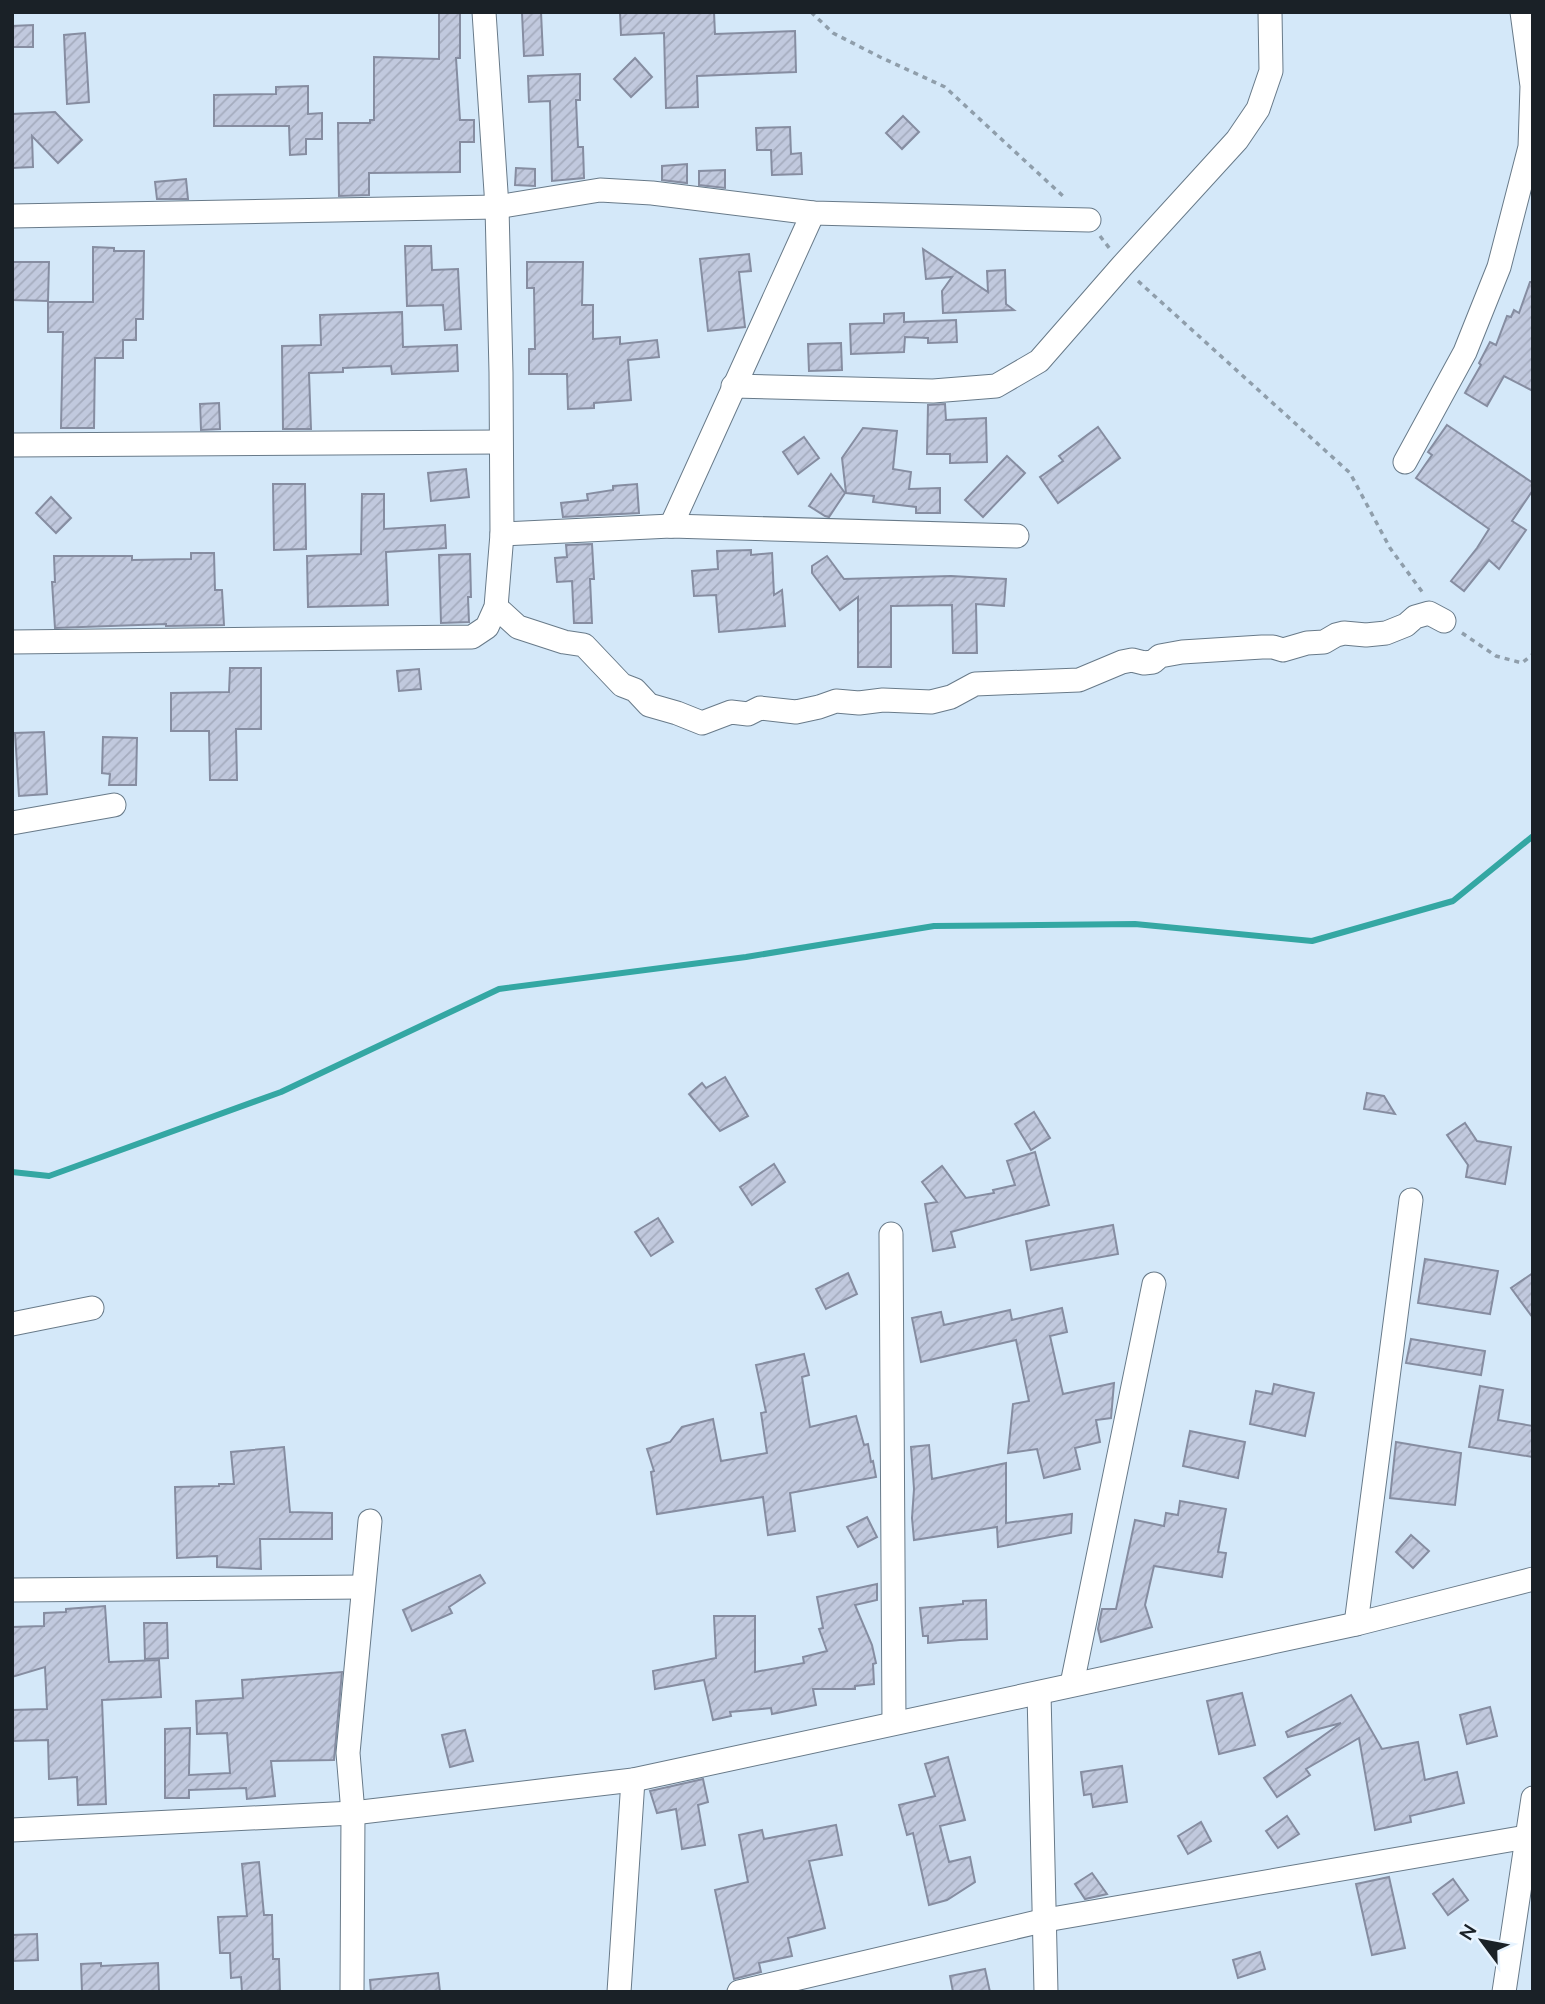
<svg xmlns="http://www.w3.org/2000/svg" width="1545" height="2004" font-family="Mulish,sans-serif">
  <defs>
    <pattern id="building-hatch" width="6" height="6" patternUnits="userSpaceOnUse" patternTransform="scale(1.75)"><rect width="6" height="6" fill="#c1c9de"/><path d="M-1 1l2-2M0 6l6-6M5 7l2-2" fill="none" stroke="#a5acbe"/></pattern>
  </defs>
  <rect width="100%" height="100%" fill="#d4e8f9"/>
  <g fill="none" stroke-linecap="round" stroke-linejoin="round">
    <polyline stroke="#34a7a3" stroke-width="6" points="12,1172 49,1176 281,1092 499,989 746,957 934,926 1135,924 1312,941 1453,901 1533,836"/>
  </g>
  <g fill="url(#building-hatch)" stroke="#868da1" stroke-width="2">
    <polygon points="439,12 460,12 460,58 456,58 460,120 474,120 474,142 460,142 460,172 369,173 369,195 339,196 338,123 370,123 370,120 374,120 374,57 439,59"/>
    <polygon points="541,12 543,55 524,56 522,13"/>
    <polygon points="620,12 714,12 715,34 795,31 796,72 697,76 698,107 666,108 664,33 621,35"/>
    <polygon points="33,25 33,47 12,47 12,26"/>
    <polygon points="85,33 89,102 67,104 64,35"/>
    <polygon points="635,58 652,77 631,97 614,79"/>
    <polygon points="580,74 580,100 576,100 578,147 583,147 584,178 552,181 550,101 529,102 528,76"/>
    <polygon points="308,86 308,114 322,113 322,139 306,139 306,154 290,155 289,126 214,126 214,95 276,94 276,87"/>
    <polygon points="55,112 82,140 58,163 32,136 33,167 12,168 12,114"/>
    <polygon points="903,116 919,132 902,149 886,133"/>
    <polygon points="790,127 791,154 801,153 802,174 772,175 771,150 757,150 756,128"/>
    <polygon points="687,164 687,183 662,180 662,166"/>
    <polygon points="516,168 535,169 535,186 515,185"/>
    <polygon points="725,170 725,188 699,185 699,171"/>
    <polygon points="186,179 188,199 157,199 155,182"/>
    <polygon points="405,246 431,246 432,270 458,269 461,329 445,330 443,305 407,306"/>
    <polygon points="93,247 114,248 114,251 144,251 143,319 136,319 136,340 123,340 123,358 95,358 94,428 61,428 63,332 48,332 48,302 93,302"/>
    <polygon points="923,249 988,292 987,271 1005,270 1006,304 1014,310 943,313 942,291 952,277 926,279"/>
    <polygon points="749,254 751,271 739,272 745,327 708,331 700,259"/>
    <polygon points="12,262 49,262 48,301 12,300"/>
    <polygon points="527,262 583,262 582,305 593,305 593,339 620,337 620,344 657,340 659,357 628,360 631,400 594,403 594,408 568,409 567,374 529,374 529,349 535,349 534,288 527,288"/>
    <polygon points="1530,282 1533,282 1533,391 1504,376 1487,406 1465,393 1481,365 1479,363 1490,342 1496,345 1507,316 1511,317 1514,310 1519,313"/>
    <polygon points="402,312 403,347 457,345 458,371 392,374 391,366 343,368 343,372 309,373 311,429 283,429 282,346 321,345 320,315"/>
    <polygon points="904,313 904,322 956,320 957,342 928,343 928,338 905,337 904,352 851,354 850,324 884,323 884,314"/>
    <polygon points="841,343 842,370 809,371 808,344"/>
    <polygon points="219,403 220,429 201,430 200,404"/>
    <polygon points="945,404 946,420 986,418 987,462 950,463 950,454 927,454 928,405"/>
    <polygon points="1447,425 1533,483 1533,490 1512,521 1526,530 1499,569 1489,560 1464,591 1451,581 1477,548 1489,529 1416,478 1432,455 1428,452"/>
    <polygon points="1098,427 1120,458 1058,503 1040,477 1063,461 1059,456"/>
    <polygon points="863,428 897,431 893,469 911,472 909,489 940,488 940,513 916,513 916,507 873,502 874,496 846,493 842,458"/>
    <polygon points="804,437 819,458 798,474 783,452"/>
    <polygon points="1007,456 1025,473 983,517 965,500"/>
    <polygon points="466,469 469,497 431,501 428,473"/>
    <polygon points="831,474 845,493 829,517 825,516 809,506"/>
    <polygon points="273,484 305,484 306,549 274,550"/>
    <polygon points="637,484 639,513 563,517 561,503 588,500 587,494 613,490 613,486"/>
    <polygon points="362,494 384,494 384,529 445,525 446,548 386,552 388,605 308,607 307,556 361,554"/>
    <polygon points="51,497 71,518 56,533 36,513"/>
    <polygon points="592,544 594,579 590,579 592,623 574,623 572,581 557,582 555,558 567,557 566,545"/>
    <polygon points="751,550 751,555 772,553 774,595 782,590 785,626 719,632 716,595 694,596 692,571 718,569 717,551"/>
    <polygon points="191,553 214,553 215,590 222,590 224,625 166,626 166,624 55,628 52,582 55,582 54,556 132,556 132,560 191,559"/>
    <polygon points="470,554 471,597 468,597 469,622 441,623 439,555"/>
    <polygon points="827,556 844,579 951,576 1006,579 1004,606 976,604 977,653 953,653 952,605 891,606 891,667 858,667 858,597 840,610 812,573 812,566"/>
    <polygon points="230,668 261,668 261,729 236,729 237,780 210,780 209,731 171,731 171,693 229,692"/>
    <polygon points="419,669 421,689 399,691 397,671"/>
    <polygon points="44,732 47,794 19,796 15,733"/>
    <polygon points="103,737 137,738 136,785 109,785 110,774 102,773"/>
    <polygon points="725,1077 748,1116 720,1131 689,1094 702,1083 706,1088"/>
    <polygon points="1367,1093 1384,1096 1395,1114 1364,1109"/>
    <polygon points="1034,1112 1050,1138 1031,1150 1015,1124"/>
    <polygon points="1465,1123 1477,1141 1511,1147 1505,1184 1466,1177 1468,1165 1447,1135"/>
    <polygon points="1035,1152 1049,1205 951,1232 955,1247 933,1251 925,1204 937,1202 922,1182 942,1166 966,1198 994,1193 993,1190 1015,1185 1007,1161"/>
    <polygon points="774,1164 785,1182 752,1205 740,1187"/>
    <polygon points="658,1218 673,1242 651,1256 635,1232"/>
    <polygon points="1113,1225 1118,1254 1031,1270 1026,1241"/>
    <polygon points="1425,1259 1498,1271 1490,1314 1418,1303"/>
    <polygon points="848,1273 857,1294 826,1309 816,1289"/>
    <polygon points="1533,1273 1533,1318 1511,1288"/>
    <polygon points="1062,1308 1067,1332 1050,1336 1063,1394 1114,1383 1111,1418 1096,1420 1100,1442 1075,1448 1080,1469 1044,1478 1037,1449 1008,1453 1013,1404 1029,1401 1016,1340 921,1362 912,1318 941,1312 944,1325 1010,1310 1012,1320"/>
    <polygon points="1411,1339 1485,1351 1481,1375 1406,1363"/>
    <polygon points="804,1354 809,1375 802,1377 810,1427 856,1416 864,1445 868,1444 871,1462 873,1461 876,1477 790,1493 795,1531 768,1535 763,1497 657,1514 651,1472 654,1471 647,1449 670,1442 682,1427 713,1419 721,1461 767,1453 761,1413 766,1412 756,1365"/>
    <polygon points="1274,1384 1314,1393 1305,1436 1250,1424 1256,1391 1272,1394"/>
    <polygon points="1480,1386 1503,1390 1498,1420 1533,1426 1533,1457 1469,1447"/>
    <polygon points="1190,1431 1245,1442 1238,1478 1183,1466"/>
    <polygon points="1396,1442 1461,1453 1455,1505 1390,1498"/>
    <polygon points="929,1445 932,1479 1006,1463 1006,1523 1072,1514 1071,1533 998,1547 997,1527 914,1540 912,1518 914,1489 911,1447"/>
    <polygon points="284,1447 290,1512 332,1513 332,1539 260,1539 261,1569 217,1567 217,1556 177,1558 175,1487 219,1486 219,1484 234,1484 231,1452"/>
    <polygon points="1180,1501 1226,1509 1218,1552 1226,1553 1222,1577 1154,1566 1145,1605 1152,1627 1101,1642 1098,1629 1102,1609 1116,1609 1135,1520 1164,1526 1166,1513 1178,1515"/>
    <polygon points="867,1517 877,1537 858,1547 847,1527"/>
    <polygon points="1411,1535 1429,1551 1413,1568 1396,1552"/>
    <polygon points="480,1575 485,1583 449,1607 452,1613 412,1631 403,1610"/>
    <polygon points="877,1584 877,1600 855,1605 872,1645 876,1663 873,1664 874,1684 855,1686 855,1689 813,1689 816,1705 772,1714 771,1708 730,1712 731,1716 713,1720 704,1680 655,1689 653,1671 716,1658 714,1616 755,1616 755,1672 804,1663 803,1657 827,1651 819,1629 823,1628 817,1597"/>
    <polygon points="986,1600 987,1639 960,1640 928,1643 928,1636 923,1636 920,1608 963,1604 963,1601"/>
    <polygon points="105,1606 109,1662 159,1660 161,1697 102,1700 106,1804 78,1805 77,1777 49,1779 48,1740 12,1741 12,1710 47,1709 45,1667 12,1677 12,1627 44,1626 44,1613 66,1612 66,1609"/>
    <polygon points="144,1623 167,1623 168,1658 145,1659"/>
    <polygon points="342,1672 334,1760 271,1761 275,1796 247,1799 246,1788 189,1790 189,1798 165,1798 165,1729 190,1728 189,1775 230,1773 227,1733 197,1734 196,1701 243,1698 242,1680"/>
    <polygon points="1242,1693 1255,1745 1219,1754 1207,1701"/>
    <polygon points="1351,1695 1382,1749 1418,1742 1425,1780 1457,1772 1464,1803 1410,1816 1411,1822 1375,1830 1359,1738 1306,1769 1310,1775 1277,1797 1264,1778 1341,1723 1288,1737 1286,1732"/>
    <polygon points="1490,1707 1497,1736 1467,1744 1460,1715"/>
    <polygon points="465,1730 473,1761 450,1767 442,1735"/>
    <polygon points="948,1757 965,1820 940,1826 949,1862 970,1857 975,1882 947,1900 929,1905 913,1833 907,1835 899,1805 935,1796 925,1764"/>
    <polygon points="1122,1766 1127,1802 1093,1807 1091,1794 1084,1795 1081,1772"/>
    <polygon points="703,1779 708,1802 698,1805 705,1845 682,1849 676,1809 657,1813 650,1791"/>
    <polygon points="1287,1816 1299,1834 1278,1848 1266,1831"/>
    <polygon points="1201,1822 1211,1841 1188,1854 1178,1836"/>
    <polygon points="836,1825 842,1855 809,1861 825,1928 788,1938 792,1956 759,1963 761,1972 734,1979 715,1890 748,1882 739,1835 762,1830 764,1839"/>
    <polygon points="259,1862 264,1915 272,1915 273,1959 279,1959 280,1992 242,1992 241,1977 231,1978 230,1953 220,1953 218,1917 247,1916 242,1864"/>
    <polygon points="1092,1873 1107,1894 1085,1899 1075,1884"/>
    <polygon points="1389,1877 1405,1948 1372,1955 1356,1884"/>
    <polygon points="1453,1879 1468,1900 1448,1915 1433,1894"/>
    <polygon points="37,1934 38,1960 12,1961 12,1935"/>
    <polygon points="1260,1952 1265,1969 1238,1978 1233,1960"/>
    <polygon points="101,1963 101,1966 158,1963 159,1992 82,1992 81,1964"/>
    <polygon points="985,1969 990,1992 953,1992 950,1976"/>
    <polygon points="438,1973 440,1992 371,1992 370,1980"/>
  </g>
  <g fill="none" stroke-linecap="round" stroke-linejoin="round">
    <g stroke="#687a89" stroke-width="25">
      <g id="minor">
        <polyline points="12,216 497,207 600,190 652,193 813,213 1089,220"/>
        <polyline points="733,386 933,391 996,386 1039,361 1122,266 1237,140 1258,109 1271,71 1270,12"/>
        <polyline points="12,445 500,442"/>
        <polyline points="1405,462 1465,352 1499,267 1530,147 1532,86 1522,12"/>
        <polyline points="671,526 813,213"/>
        <polyline points="502,534 671,526 1017,536"/>
        <polyline points="496,607 518,627 564,642 584,645 622,685 635,690 649,705 677,713 702,723 731,712 748,714 760,708 796,712 819,707 836,701 859,703 883,700 931,702 951,697 975,684 1079,680 1122,662 1132,660 1144,663 1153,662 1160,656 1182,652 1262,647 1273,647 1283,650 1307,643 1324,642 1336,635 1344,633 1366,635 1386,633 1406,625 1415,617 1429,613 1444,621"/>
        <polyline points="12,642 472,637 487,627 496,607 502,534 501,372 497,207 484,12"/>
        <polyline points="12,823 114,805"/>
        <polyline points="891,1234 894,1723"/>
        <polyline points="12,1324 92,1308"/>
        <polyline points="12,1590 363,1587"/>
        <polyline points="1356,1624 1411,1200"/>
        <polyline points="1072,1684 1154,1284"/>
        <polyline points="1039,1693 1046,1992"/>
        <polyline points="12,1830 353,1813 633,1780 1356,1624 1533,1579"/>
        <polyline points="352,1992 353,1813 348,1753 370,1521"/>
        <polyline points="619,1992 633,1780"/>
        <polyline points="739,1992 1046,1920 1526,1837"/>
        <polyline points="1504,1992 1533,1798"/>
      </g>
    </g>
    <g stroke="#8f9eab" stroke-width="3.5" stroke-dasharray="5 5" stroke-linecap="butt">
      <polyline points="811,12 833,33 880,57 945,87 1064,197"/>
      <polyline points="1100,236 1110,249"/>
      <polyline points="1138,281 1350,473 1390,548 1423,593"/>
      <polyline points="1462,633 1496,656 1522,663 1533,654"/>
    </g>
    <use href="#minor" stroke="#fff" stroke-width="23"/>
  </g>
  <rect width="1545" height="2004" fill="none" stroke="#1a2127" stroke-width="28"/>
  <g transform="translate(1482 1941) rotate(302)" stroke="#e8f4ff" stroke-width="5" paint-order="stroke">
  <path d="M0-5L12 26L0 18L-12 26Z" fill="#1a2127"/>
  <text y="-10" font-size="19" font-weight="bold" text-anchor="middle" fill="#1a2127">N</text>
  </g>
</svg>
